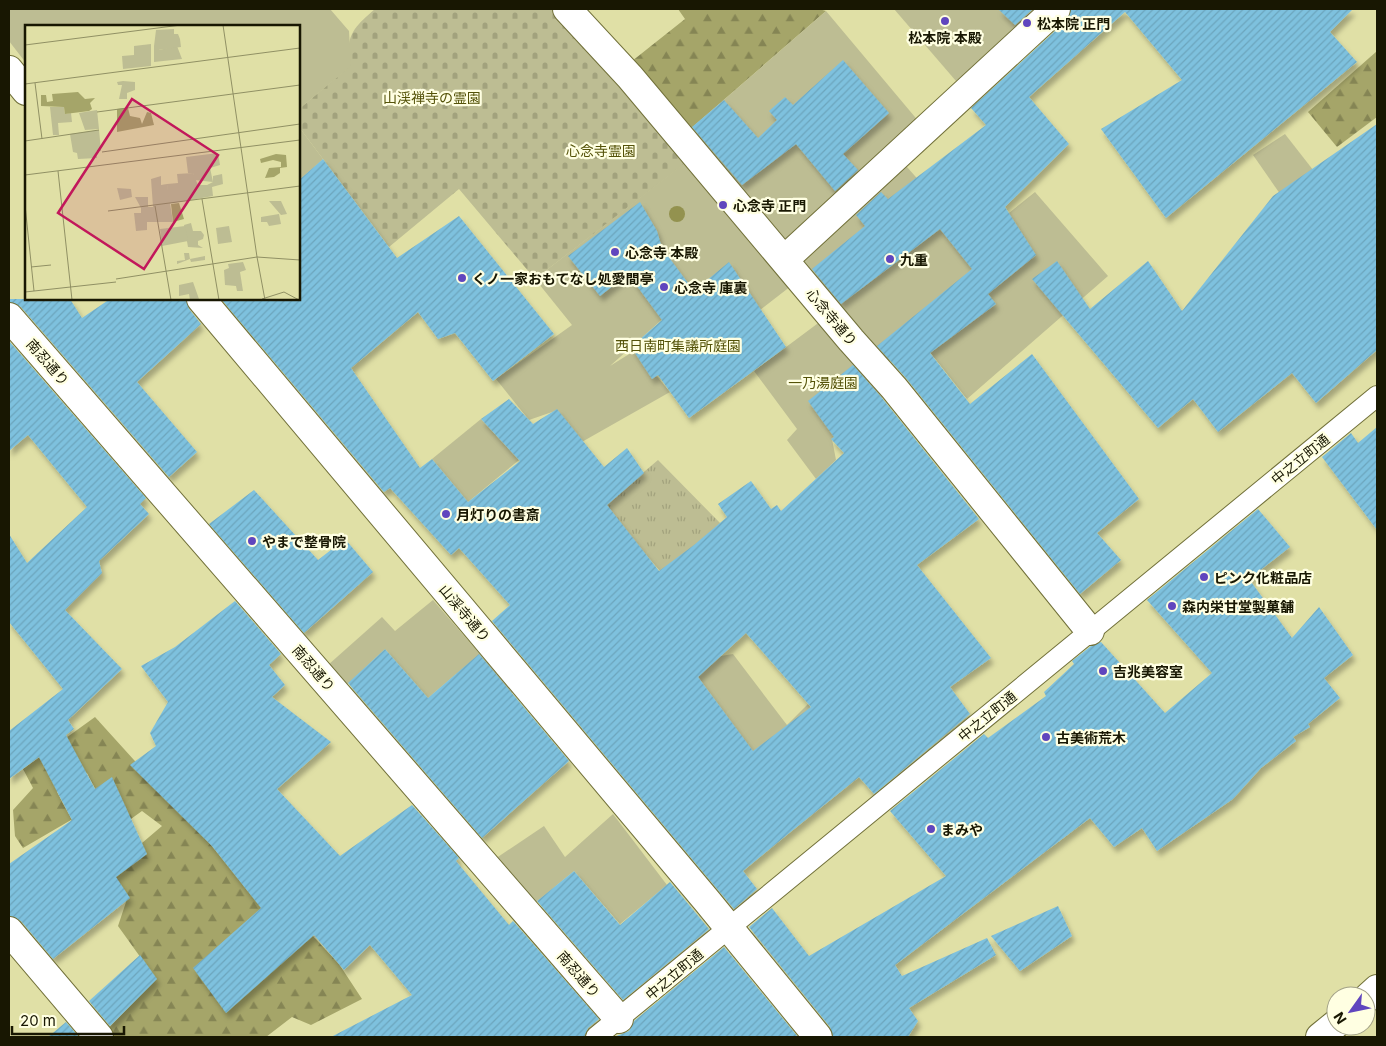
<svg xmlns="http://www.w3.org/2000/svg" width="1386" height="1046" font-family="Inter,'Noto Sans JP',sans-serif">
  <defs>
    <pattern id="grass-tufts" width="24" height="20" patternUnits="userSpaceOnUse" patternTransform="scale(1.25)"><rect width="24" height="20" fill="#bdbd93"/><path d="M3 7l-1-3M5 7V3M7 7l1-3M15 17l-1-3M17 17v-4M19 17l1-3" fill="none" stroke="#a2a27d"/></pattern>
    <pattern id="forest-firs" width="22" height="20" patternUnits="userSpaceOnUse" patternTransform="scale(1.25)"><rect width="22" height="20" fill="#a5a569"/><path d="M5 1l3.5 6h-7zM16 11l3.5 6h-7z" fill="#858554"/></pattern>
    <pattern id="cemetery-stones" width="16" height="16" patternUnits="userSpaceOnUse" patternTransform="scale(1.25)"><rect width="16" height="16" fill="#bdbd93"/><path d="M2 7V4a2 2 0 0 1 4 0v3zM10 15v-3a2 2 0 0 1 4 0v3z" fill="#a2a27d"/></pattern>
    <pattern id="building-hatch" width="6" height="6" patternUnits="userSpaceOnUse" patternTransform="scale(1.25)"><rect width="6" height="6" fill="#7ec1de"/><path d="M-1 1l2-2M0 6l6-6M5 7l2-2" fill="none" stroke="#6ca5bd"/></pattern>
    <filter id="shadow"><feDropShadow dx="3" dy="5.5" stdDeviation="2.5" flood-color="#0004"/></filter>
  </defs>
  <rect width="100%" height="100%" fill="#e0e0a6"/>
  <polygon fill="url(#grass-tufts)" points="658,460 722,525 662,573 646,555 598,511"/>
  <g fill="url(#forest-firs)" fill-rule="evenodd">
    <polygon points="678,9 819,9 826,11 681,137 622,69 685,19"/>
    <polygon points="1377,51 1377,117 1337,147 1308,112"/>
    <path d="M 95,717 L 212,846 L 252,896 L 281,902 L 339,964 L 362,999 L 311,1025 L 292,1017 L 266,1037 L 100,1037 L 156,979 L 118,926 L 128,896 L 115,878 L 142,843 L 162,826 L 142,811 L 92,847 L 71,820 L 23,848 L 15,836 L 13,810 L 33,788 L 23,769 ZM 87,773 L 101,800 L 72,820 L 57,792 Z"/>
  </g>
  <path fill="url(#cemetery-stones)" d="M 375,9 L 556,9 L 696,155 L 535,279 L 459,189 L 389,247 L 299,127 L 299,109 L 350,66 C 345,36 353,28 375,9 Z"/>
  <g fill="#bdbd93" fill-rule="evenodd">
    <polygon points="9,9 330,9 349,31 351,66 299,109 299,26 26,26 26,63 9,41"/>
    <polygon points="894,9 1055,9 962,88"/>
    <path d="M 826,11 L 925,129 L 783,257 L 800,279 L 760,310 L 672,390 L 637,353 L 670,392 L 580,443 L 555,411 L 529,420 L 496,379 L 572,325 L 535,279 L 695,155 L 681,137 ZM 667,315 L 634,351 L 610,366 Z"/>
    <polygon points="299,127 323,159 299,180"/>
    <polygon points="1285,134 1356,225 1324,257 1253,155"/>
    <polygon points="900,159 973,242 1035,192 1108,276 967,399 921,341 877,368 894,388 832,439 836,460 816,479 787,440 797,429 754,371 829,315 790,254"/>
    <polygon points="481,419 519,460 468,502 432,459"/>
    <polygon points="433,600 513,692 488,710 456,674 428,698 385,649 337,694 319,673 382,617 395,631"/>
    <polygon points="733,654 787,725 808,704 814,713 770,766 645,674 745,741 698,677 715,657"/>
    <polygon points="613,814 667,885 620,924 574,871 525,911 486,865 544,826 565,857"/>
  </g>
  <g fill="url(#building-hatch)" fill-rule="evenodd" filter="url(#shadow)">
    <polygon points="998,9 1033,9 1015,25"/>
    <polygon points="1071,9 1353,9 1330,32 1357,62 1166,218 1101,129 1182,80 1125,12 1029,97 1069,144 1005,207 1036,255 988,294 996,304 930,353 970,404 1032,354 1139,499 1097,533 1121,560 1080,594 906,378 877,346 972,269 940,229 841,304 812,269 865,226 856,215 881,192 888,199 986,125 971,108 1067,20"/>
    <polygon points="843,60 889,113 843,154 858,170 835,191 796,144 742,185 692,127 724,100 758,138 777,120 769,111 785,97 793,105"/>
    <polygon points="1377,124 1377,350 1316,403 1292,373 1218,432 1193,399 1158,428 1032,279 1057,261 1090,309 1148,261 1182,311 1273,196"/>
    <path d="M 323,159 L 397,258 L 459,216 L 554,334 L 493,381 L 455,333 L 438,339 L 418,312 L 351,368 L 420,468 L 432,459 L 468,502 L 520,461 L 481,419 L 509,399 L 533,424 L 557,409 L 604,467 L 627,448 L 644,473 L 607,505 L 659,571 L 694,545 L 727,517 L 718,504 L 751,481 L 771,509 L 777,505 L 781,511 L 844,453 L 831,439 L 834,437 L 808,401 L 853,365 L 882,398 L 979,519 L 917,565 L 991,658 L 950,687 L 970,714 L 874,794 L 859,777 L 788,834 L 743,871 L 757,889 L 734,909 L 492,621 L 510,605 L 459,548 L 451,555 L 390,488 L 384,492 L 221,299 L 299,299 L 299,180 ZM 746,633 L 811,707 L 753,751 L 698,677 Z"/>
    <polygon points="640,202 657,231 662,248 694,291 729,262 786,347 689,418 658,375 652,379 631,347 662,320 628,274 600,296 568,256"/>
    <polygon points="9,299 70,299 82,318 110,299 186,299 189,309 201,324 137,382 197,452 169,477 21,307 9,302"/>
    <polygon points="9,341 146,498 140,504 149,514 99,561 102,573 65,610 122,669 68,720 74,729 66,735 95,789 112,777 147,854 116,877 130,898 53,959 21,921 9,916 9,864 72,820 39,757 9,779 9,731 63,689 9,622 9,534 27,563 87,507 28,435 9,451"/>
    <polygon points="1377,427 1377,530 1322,457 1351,433 1358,443"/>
    <polygon points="254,490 318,560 345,539 373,572 304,633 209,524"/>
    <polygon points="1258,509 1290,547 1249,579 1292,638 1319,607 1353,655 1324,678 1340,698 1308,724 1310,727 1293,737 1296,741 1261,768 1233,799 1157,851 1142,828 1114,847 1090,818 895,965 902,976 987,938 996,955 909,1008 918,1021 908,1037 833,1037 830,1027 749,927 772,908 809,956 946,876 890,811 984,734 988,738 1046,696 1044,692 1074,664 1072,661 1091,646 1101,642 1165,713 1212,673 1147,600"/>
    <polygon points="235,601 281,654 269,665 285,685 272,697 331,742 277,789 340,856 412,805 459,858 456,861 509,925 513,921 599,1019 588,1028 584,1037 331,1037 412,995 370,945 344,970 314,935 226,1013 193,968 261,908 212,846 130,765 156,746 150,733 168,702 141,666 175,647"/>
    <polygon points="385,649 428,698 479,654 569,761 482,838 348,683"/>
    <polygon points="574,871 620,925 670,882 709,929 623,1000 537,901"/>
    <polygon points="1058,906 1072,936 1020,971 991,936"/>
    <polygon points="724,947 798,1037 614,1037 629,1031 634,1021"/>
    <polygon points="140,955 157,979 110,1026 89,1001"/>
    <polygon points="66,1022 79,1037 48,1037"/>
  </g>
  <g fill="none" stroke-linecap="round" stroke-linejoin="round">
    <g stroke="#717039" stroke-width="22">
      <polyline id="service" points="596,1037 1377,396"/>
    </g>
    <g stroke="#717039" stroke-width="30">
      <g id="minor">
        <polyline points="567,9 630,77 851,340 894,388 1090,631"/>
        <polyline points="9,70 26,91"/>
        <polyline points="785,259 1056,9"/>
        <polyline points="201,299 707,901 818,1037"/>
        <polyline points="9,317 619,1019"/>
        <polyline points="9,931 99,1037"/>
        <polyline points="1366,999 1377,989"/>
        <polyline points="1320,1037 1336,1024"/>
      </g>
    </g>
    <use href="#service" stroke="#fff" stroke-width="20"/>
    <use href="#minor" stroke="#fff" stroke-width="28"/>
  </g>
  <circle fill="#93924f" cx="677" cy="214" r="8"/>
  <g fill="#6046be" stroke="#ffffe2" stroke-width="2">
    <circle cx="945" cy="21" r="5"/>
    <circle cx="1027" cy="23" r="5"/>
    <circle cx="723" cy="205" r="5"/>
    <circle cx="615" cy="252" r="5"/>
    <circle cx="890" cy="259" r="5"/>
    <circle cx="462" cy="278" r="5"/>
    <circle cx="664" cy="287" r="5"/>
    <circle cx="446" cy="514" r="5"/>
    <circle cx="252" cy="541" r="5"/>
    <circle cx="1204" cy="577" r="5"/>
    <circle cx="1172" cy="606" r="5"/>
    <circle cx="1103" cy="671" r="5"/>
    <circle cx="1046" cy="737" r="5"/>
    <circle cx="931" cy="829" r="5"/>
  </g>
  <g text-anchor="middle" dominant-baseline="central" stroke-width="4.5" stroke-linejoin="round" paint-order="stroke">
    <g font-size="14" font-weight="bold" fill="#181702" stroke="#ffffe2" text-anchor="start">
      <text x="1037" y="23">松本院 正門</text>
      <text x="945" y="37" text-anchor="middle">松本院 本殿</text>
      <text x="733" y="205">心念寺 正門</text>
      <text x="625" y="252">心念寺 本殿</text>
      <text x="900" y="259">九重</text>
      <text x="472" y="278">くノ一家おもてなし処愛間亭</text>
      <text x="674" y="287">心念寺 庫裏</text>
      <text x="456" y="514">月灯りの書斎</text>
      <text x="262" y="541">やまで整骨院</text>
      <text x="1214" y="577">ピンク化粧品店</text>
      <text x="1182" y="606">森内栄甘堂製菓舗</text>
      <text x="1113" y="671">吉兆美容室</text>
      <text x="1056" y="737">古美術荒木</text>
      <text x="941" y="829">まみや</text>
    </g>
    <g font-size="14" fill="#545208" stroke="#ffffe2">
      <text x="432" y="97">山渓禅寺の霊園</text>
      <text x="601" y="150">心念寺霊園</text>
      <text x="678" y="345">西日南町集議所庭園</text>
      <text x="823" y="382">一乃湯庭園</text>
    </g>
    <g font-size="14" fill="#181702" stroke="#ffffe2">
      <text transform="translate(832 317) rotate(50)">心念寺通り</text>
      <text transform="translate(48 362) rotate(49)">南忍通り</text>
      <text transform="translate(1300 459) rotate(-39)">中之立町通</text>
      <text transform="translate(465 613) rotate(50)">山渓寺通り</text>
      <text transform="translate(314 668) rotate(49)">南忍通り</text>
      <text transform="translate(987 716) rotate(-39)">中之立町通</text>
      <text transform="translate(579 974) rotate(49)">南忍通り</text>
      <text transform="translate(674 974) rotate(-40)">中之立町通</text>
    </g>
  </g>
  <g transform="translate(25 25)">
    <rect width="275" height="275" fill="#e0e0a6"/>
    <path d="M 98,56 L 110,57 L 110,65 L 102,68 L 102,74 L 94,74 L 97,60 L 93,60 L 92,57 ZM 25,82 L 39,82 L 40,89 L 46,88 L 47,97 L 33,98 L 34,110 L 28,110 ZM 166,198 L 168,206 L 176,206 L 179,210 L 178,214 L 173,216 L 173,220 L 178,223 L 163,222 L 159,200 ZM 204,201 L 207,217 L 193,219 L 191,203 ZM 218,237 L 221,245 L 215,247 L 218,266 L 212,266 L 211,261 L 200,260 L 199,245 L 204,243 L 203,239 Z" fill="#bdbd93"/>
    <path d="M 53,67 L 60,74 L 70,73 L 65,78 L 67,84 L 64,86 L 40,89 L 39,82 L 16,81 L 16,70 L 21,70 L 22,77 L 28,76 L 27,69 ZM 103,83 L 105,91 L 115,93 L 117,99 L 122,87 L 126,88 L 129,100 L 92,107 L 92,84 ZM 251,129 L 261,130 L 262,142 L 255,143 L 255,148 L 249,152 L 240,153 L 244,143 L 256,142 L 256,137 L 248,135 L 236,138 L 235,134 ZM 154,178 L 159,194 L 148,197 L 146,179 Z" fill="#a5a569"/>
    <path d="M 129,21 L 133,21 L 134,25 L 152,21 L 157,34 L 129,37 ZM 168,148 L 173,160 L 182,160 L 188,157 L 188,151 L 197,149 L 198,159 L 187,162 L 188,171 L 143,179 L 142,159 L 153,158 L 152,149 Z" fill="#bdbd93"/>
    <path d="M 126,19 L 126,41 L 98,44 L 97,31 L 109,30 L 109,21 Z" fill="#bdbd93"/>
    <path d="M 149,4 L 149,9 L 153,9 L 155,14 L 156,22 L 133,25 L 133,21 L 129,21 L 131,5 ZM 72,85 L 74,104 L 60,105 L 54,88 ZM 74,105 L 76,126 L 71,126 L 72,133 L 53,134 L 52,128 L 48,127 L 45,109 ZM 193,128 L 195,140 L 185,143 L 188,157 L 169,155 L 168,148 L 163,148 L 161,132 ZM 136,151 L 136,160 L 142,159 L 148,197 L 122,197 L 122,205 L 111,206 L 109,188 L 116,188 L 116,183 L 110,172 L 123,172 L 123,182 L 128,182 L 126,154 ZM 92,163 L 106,164 L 107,172 L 95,175 ZM 244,176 L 256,176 L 262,189 L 256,190 ZM 254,189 L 256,199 L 244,201 L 242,197 L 236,197 L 236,192 ZM 160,201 L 163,216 L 137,221 L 135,204 ZM 159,228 L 164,228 L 165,234 L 180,231 L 180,235 L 166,237 L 165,234 L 152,239 L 152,236 L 160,235 ZM 168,257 L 174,274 L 183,275 L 165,275 L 164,269 L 154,271 L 154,260 Z" fill="#bdbd93"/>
    <path fill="none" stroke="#909064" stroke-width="1" d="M 198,0 L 232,232 L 275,235M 0,20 L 156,0M 10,58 L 17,114M 0,59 L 275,23M 72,87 L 275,60M 0,116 L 74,105M 77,127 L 275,99M 33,146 L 47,275M 0,150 L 275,115M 177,174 L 194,275M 0,180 L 9,266M 130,181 L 146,275M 83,186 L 275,161M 6,242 L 26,240M 91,254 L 232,232 L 240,275M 0,267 L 91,257M 237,274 L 259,267 L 274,275"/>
    <path fill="#c2185b" fill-opacity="0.15" stroke="#c2185b" stroke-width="2.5" d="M 107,74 L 193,130 L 119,244 L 33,188 Z"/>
    <rect width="275" height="275" fill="none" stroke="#181702" stroke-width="2.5"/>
  </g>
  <rect width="1386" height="1046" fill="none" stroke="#181702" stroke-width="20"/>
  <g transform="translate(1351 1011) rotate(237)"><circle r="24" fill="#ffffe2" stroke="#a3a288"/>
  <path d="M0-4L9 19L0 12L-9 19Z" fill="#6046be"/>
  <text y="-8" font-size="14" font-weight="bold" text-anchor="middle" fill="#181702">N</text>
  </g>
  <path d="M12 1026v8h112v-8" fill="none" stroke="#181702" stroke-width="2.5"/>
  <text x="20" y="1026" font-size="15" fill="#181702" stroke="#ffffe2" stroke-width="4" paint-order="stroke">20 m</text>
</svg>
